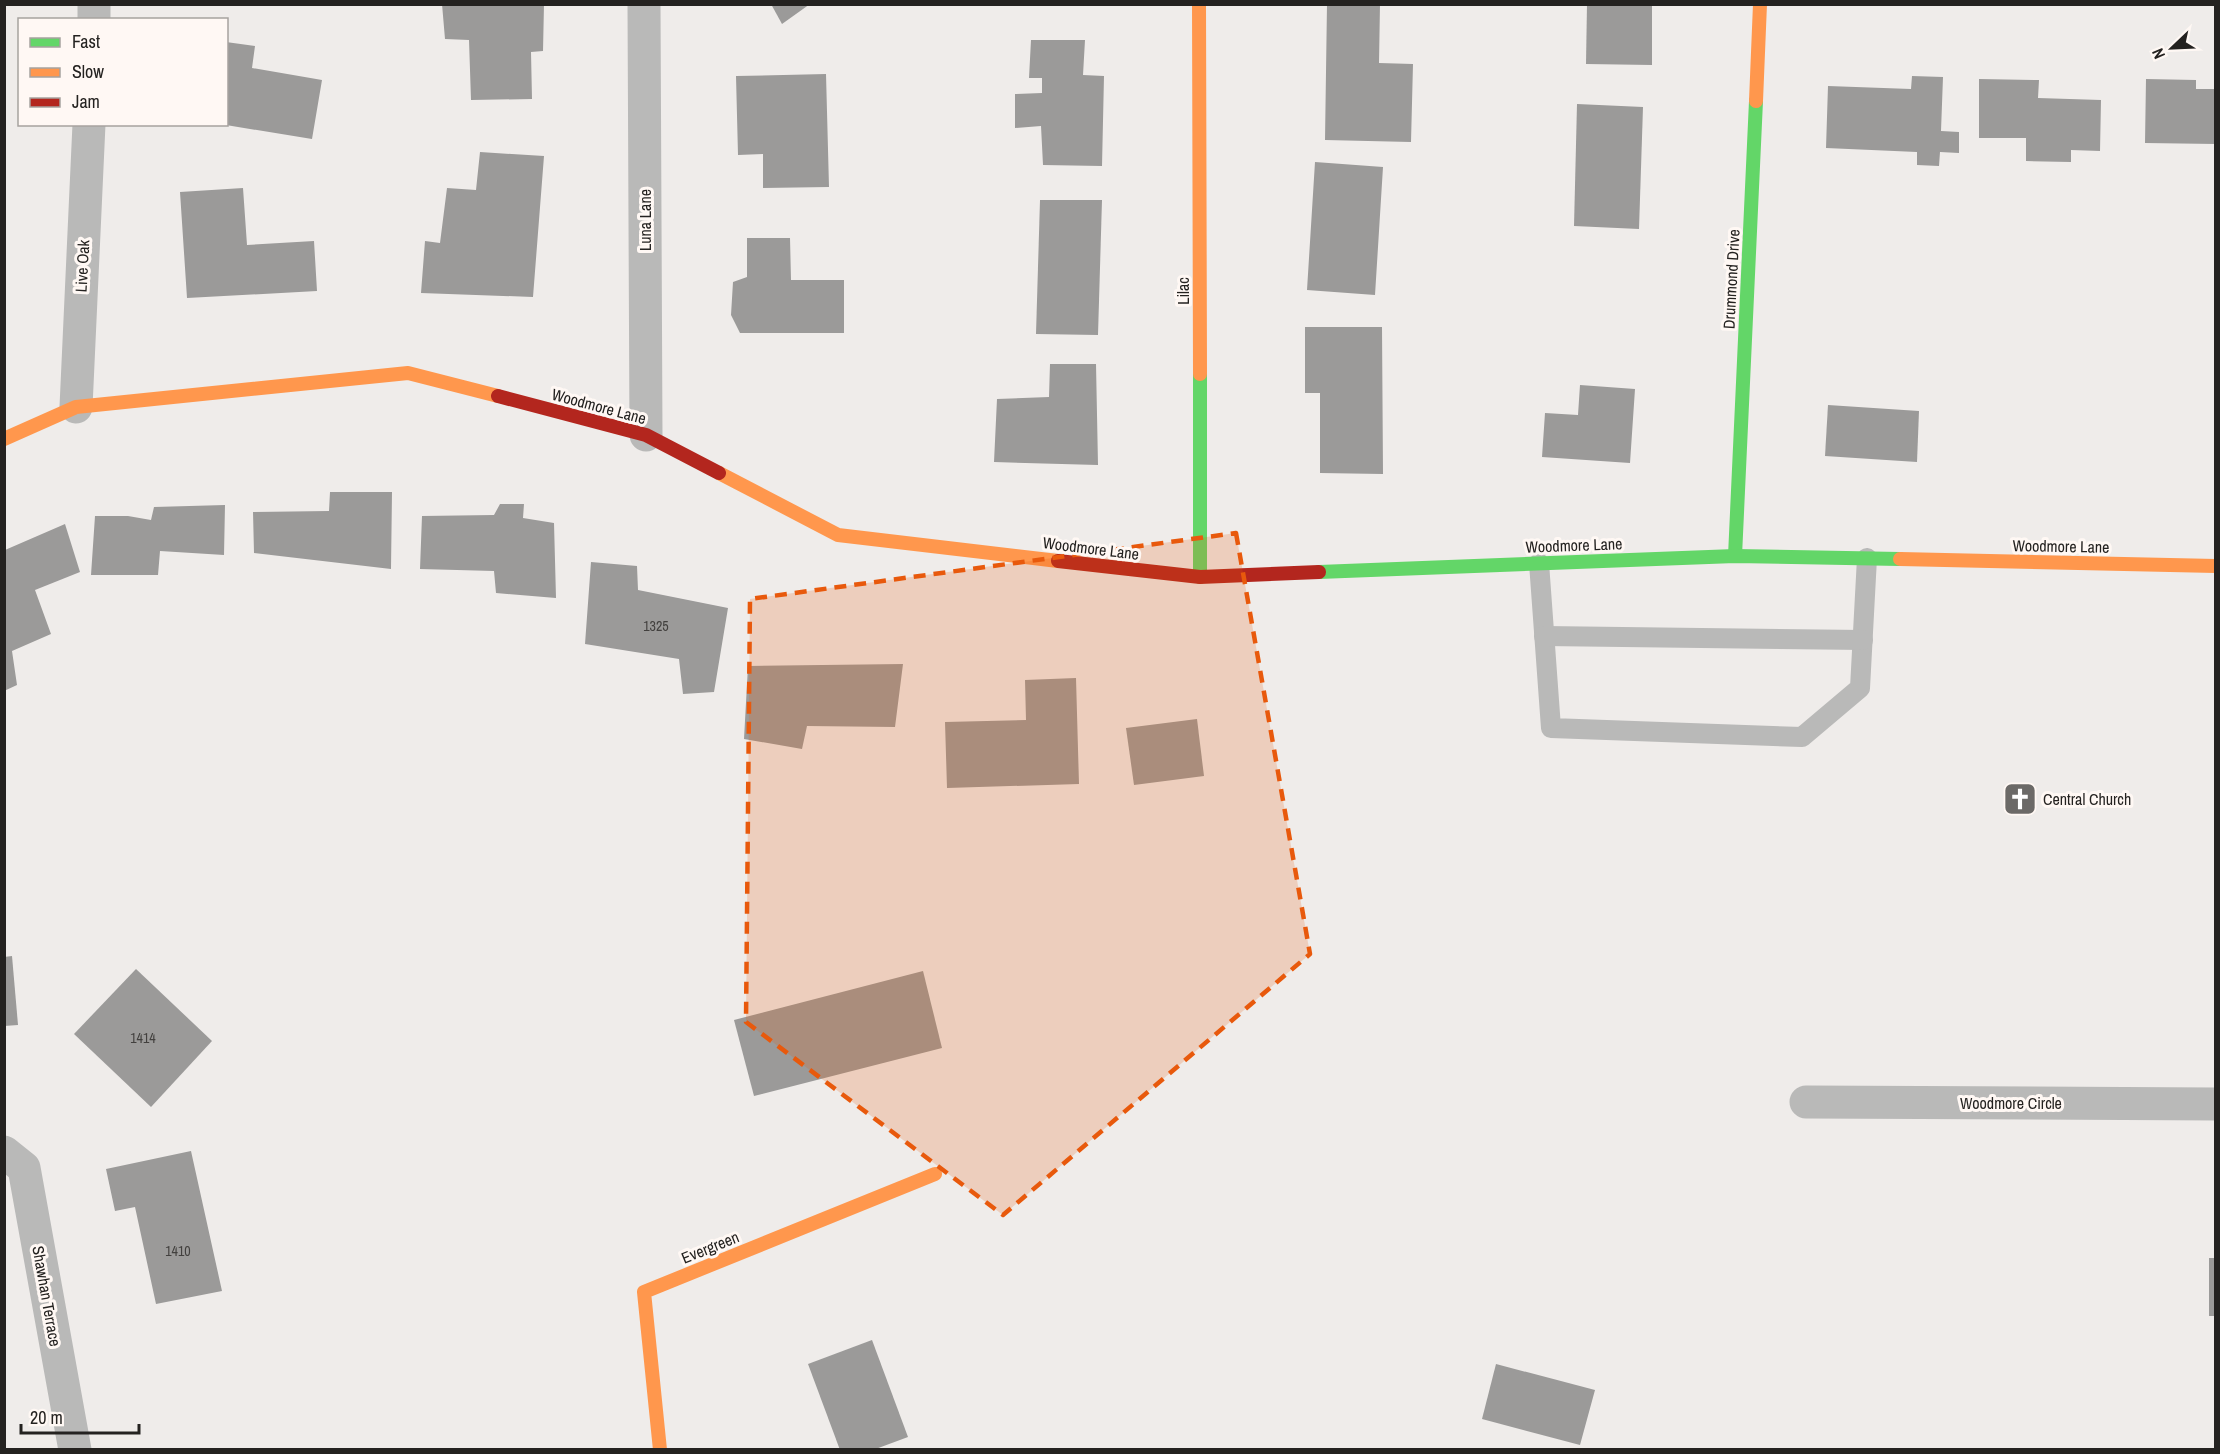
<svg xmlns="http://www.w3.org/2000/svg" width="2220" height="1454" font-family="'Archivo Narrow',sans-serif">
  <rect width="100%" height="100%" fill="#efecea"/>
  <g fill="#9b9a99">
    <polygon points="442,4 544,4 543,51 531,52 532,99 471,100 469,40 445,39"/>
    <polygon points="771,4 810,4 782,24"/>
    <polygon points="1327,4 1380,4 1379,63 1413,64 1411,142 1325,140"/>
    <polygon points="1587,4 1652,4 1652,65 1586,64"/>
    <polygon points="1031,40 1085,40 1083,75 1104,76 1102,166 1043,165 1041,126 1015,128 1015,94 1042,93 1042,78 1029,78"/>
    <polygon points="226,42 255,46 252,68 322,80 312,139 226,125"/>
    <polygon points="826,74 829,187 763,188 763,154 738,155 736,76"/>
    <polygon points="1912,76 1943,77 1941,131 1959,132 1959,153 1940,152 1939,166 1917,165 1917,152 1826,148 1828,86 1911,89"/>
    <polygon points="1979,79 2039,80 2038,98 2101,100 2100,151 2071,150 2071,162 2026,161 2026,138 1979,138"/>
    <polygon points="2146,79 2196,80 2196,89 2216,89 2216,144 2145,143"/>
    <polygon points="1577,104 1643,107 1639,229 1574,226"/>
    <polygon points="480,152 544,156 533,297 421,293 425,241 440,243 447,188 476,190"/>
    <polygon points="1315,162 1383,167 1375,295 1307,290"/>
    <polygon points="243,188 247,245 314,241 317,291 187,298 180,192"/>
    <polygon points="1040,200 1102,200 1098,335 1036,334"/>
    <polygon points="747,238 790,238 791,280 844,280 844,333 740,333 731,315 733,282 747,277"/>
    <polygon points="1305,327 1382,327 1383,474 1320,473 1320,393 1305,393"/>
    <polygon points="1050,364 1096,364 1098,465 994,462 997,399 1049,397"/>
    <polygon points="1580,385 1635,389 1630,463 1542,457 1545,413 1578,415"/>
    <polygon points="1828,405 1919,411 1917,462 1825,456"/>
    <polygon points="330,492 392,492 391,569 254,553 253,512 329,511"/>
    <polygon points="500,504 524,504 523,518 554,523 556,598 496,593 494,571 420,569 422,516 494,515"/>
    <polygon points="225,505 224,555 160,551 158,575 91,575 95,516 128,516 151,520 154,507"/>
    <polygon points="65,524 80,572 35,590 51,634 12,651 17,685 4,691 5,550"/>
    <polygon points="591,562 637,566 638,590 728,608 714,692 683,694 679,659 585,644"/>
    <polygon points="903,664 895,727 807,726 802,749 744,739 748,666"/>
    <polygon points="1076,678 1079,784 947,788 945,722 1026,720 1025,680"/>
    <polygon points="1197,719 1204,776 1134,785 1126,728"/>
    <polygon points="12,956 18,1025 4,1026 4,957"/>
    <polygon points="136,969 212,1041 151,1107 74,1034"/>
    <polygon points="923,971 942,1048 754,1096 734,1020"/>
    <polygon points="191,1151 222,1291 156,1304 135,1207 115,1211 106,1169"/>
    <rect x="2209" y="1258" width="7" height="58"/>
    <polygon points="872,1340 908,1437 873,1450 840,1450 808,1364"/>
    <polygon points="1496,1364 1595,1390 1580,1445 1482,1419"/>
  </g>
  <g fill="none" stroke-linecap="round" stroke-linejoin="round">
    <g stroke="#b9b9b8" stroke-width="20">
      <polyline points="1539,563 1551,728 1802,737 1860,688 1867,558"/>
      <polyline points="1544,636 1863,640"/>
    </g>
    <g stroke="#b9b9b8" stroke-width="33">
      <polyline points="644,4 646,435"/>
      <polyline points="94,20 94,4"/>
      <polyline points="76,407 89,124"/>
      <polyline points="1806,1102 2216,1104"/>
      <polyline points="4,1152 24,1168 75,1450"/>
    </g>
    <g stroke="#63d668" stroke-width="14">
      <polyline points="1200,374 1200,577"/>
      <polyline points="1735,556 1756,101"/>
      <polyline points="1319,572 1735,556 1900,559"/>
    </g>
    <g stroke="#ff974d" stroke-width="14">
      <polyline points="1199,4 1200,374"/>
      <polyline points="1756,101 1760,4"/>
      <polyline points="4,439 76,407 408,373 498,396"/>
      <polyline points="719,473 838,535 1058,561"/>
      <polyline points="1900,559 2216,566"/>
      <polyline points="660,1450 644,1292 935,1174"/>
    </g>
    <g stroke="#b3261e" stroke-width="14">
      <polyline points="498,396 646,435 719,473"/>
      <polyline points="1058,561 1200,577 1319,572"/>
    </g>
  </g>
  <path fill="#e8590c" fill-opacity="0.2" stroke="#e8590c" stroke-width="4.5" stroke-dasharray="12 8" stroke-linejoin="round" d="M 1236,533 L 1310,954 L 1003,1215 L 746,1022 L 750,599 Z"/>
  <defs>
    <g id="church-square" transform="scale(1.725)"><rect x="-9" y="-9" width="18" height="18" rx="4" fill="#6b6967" stroke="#fff8f4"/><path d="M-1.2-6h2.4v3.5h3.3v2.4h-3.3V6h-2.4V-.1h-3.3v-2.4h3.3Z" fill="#fff"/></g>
  </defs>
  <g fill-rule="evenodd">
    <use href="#church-square" x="2020" y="799"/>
  </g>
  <g text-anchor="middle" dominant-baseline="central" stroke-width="6" stroke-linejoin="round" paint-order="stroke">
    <g font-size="14" fill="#42403e">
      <text x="656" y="626">1325</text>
      <text x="143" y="1038">1414</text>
      <text x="178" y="1251">1410</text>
    </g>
    <g font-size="16" fill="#242220" stroke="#fff8f4">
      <text transform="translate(645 220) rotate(-90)">Luna Lane</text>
      <text transform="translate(82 266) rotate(-87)">Live Oak</text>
      <text transform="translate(1731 279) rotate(-87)">Drummond Drive</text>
      <text transform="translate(1183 291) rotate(-90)">Lilac</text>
      <text transform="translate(599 406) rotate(15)">Woodmore Lane</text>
      <text transform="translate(1574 545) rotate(-2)">Woodmore Lane</text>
      <text transform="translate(2061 546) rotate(1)">Woodmore Lane</text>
      <text transform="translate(1091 548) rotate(7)">Woodmore Lane</text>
      <text x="2011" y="1103">Woodmore Circle</text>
      <text transform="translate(710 1247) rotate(-22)">Evergreen</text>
      <text transform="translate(47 1296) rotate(80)">Shawhan Terrace</text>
    </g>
    <g font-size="16" fill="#242220" stroke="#fff8f4" text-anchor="start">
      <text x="2043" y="799">Central Church</text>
    </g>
  </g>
  <rect width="2220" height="1454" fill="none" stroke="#242220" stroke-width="12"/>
  <rect x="18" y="18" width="210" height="108" fill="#fff8f4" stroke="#a7a29f" stroke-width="1.5"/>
  <rect x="30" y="38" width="30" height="9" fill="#63d668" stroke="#a7a29f" stroke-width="1.5"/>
  <text x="72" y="48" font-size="18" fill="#242220">Fast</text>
  <rect x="30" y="68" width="30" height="9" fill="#ff974d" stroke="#a7a29f" stroke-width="1.5"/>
  <text x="72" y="78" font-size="18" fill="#242220">Slow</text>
  <rect x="30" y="98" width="30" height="9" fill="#b3261e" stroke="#a7a29f" stroke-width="1.5"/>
  <text x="72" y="108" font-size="18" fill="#242220">Jam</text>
  <g transform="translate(2172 48) rotate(247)" stroke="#fff8f4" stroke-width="4.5" paint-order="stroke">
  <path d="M0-4.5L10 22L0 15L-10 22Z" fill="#242220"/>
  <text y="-9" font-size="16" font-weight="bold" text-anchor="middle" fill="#242220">N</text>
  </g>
  <path d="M21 1424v9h118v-9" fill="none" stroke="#242220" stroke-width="3"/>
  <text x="30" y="1424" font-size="18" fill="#242220" stroke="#fff8f4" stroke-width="4.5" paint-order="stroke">20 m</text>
</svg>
